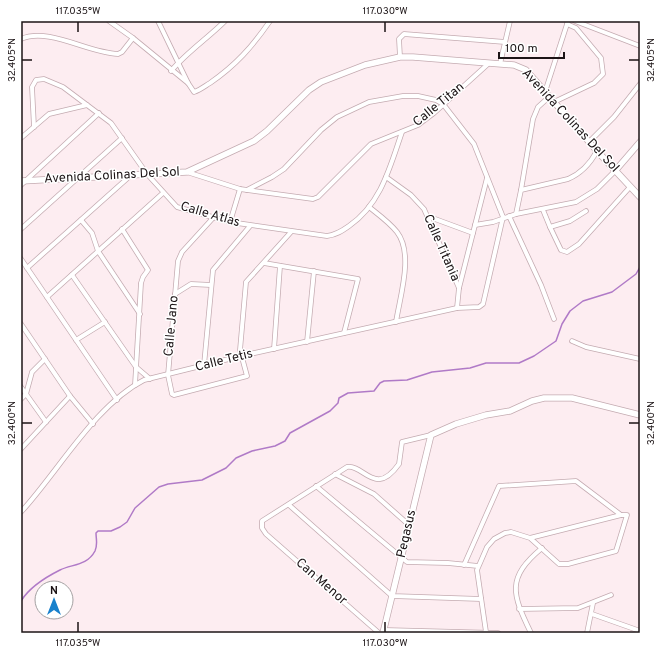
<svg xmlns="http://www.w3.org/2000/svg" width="661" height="654" font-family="Overpass,sans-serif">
  <rect width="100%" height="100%" fill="#fdedf1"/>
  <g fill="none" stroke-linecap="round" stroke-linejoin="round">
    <path stroke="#b07ac7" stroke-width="1.5" d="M 21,601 C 29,588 46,577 60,570 C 72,564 87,566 95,551 C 98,545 96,539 96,533 L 98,531 L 111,531 L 120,527 L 127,522 L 135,508 L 159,487 L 168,484 L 202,480 L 226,468 L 236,458 L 252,451 L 275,446 L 285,441 L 290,433 L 330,411 L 338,403 L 339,398 L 348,393 L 374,391 L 380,383 L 384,381 L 407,380 L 432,372 L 470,368 L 486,363 L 519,363 L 534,356 L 556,341 L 562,324 L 570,311 L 583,301 L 612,292 L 636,274 L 640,267"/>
    <g stroke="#c4abb1" stroke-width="5.5">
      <g id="street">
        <path d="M 109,21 L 133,38 L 188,83 L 194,92 C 200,90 205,86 210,83 C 236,65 252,47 270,21"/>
        <polyline points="158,21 188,83"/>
        <polyline points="575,21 640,46"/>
        <path d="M 21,39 C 49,27 88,53 118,54 L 122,52 L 133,38"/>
        <polyline points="400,57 399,39 404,34 505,42"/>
        <polyline points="500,64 510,21"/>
        <path d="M 171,71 C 187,52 208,38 225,21"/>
        <polyline points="545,92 568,21"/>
        <polyline points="554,102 594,83 603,74 601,58 576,28 567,24"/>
        <path d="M 34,127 L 32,87 L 36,80 L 44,79 L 63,87 L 111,123 L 147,174 L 177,207 L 230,222 L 327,236 C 336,235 342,231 349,226 C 381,204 390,167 402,132"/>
        <polyline points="21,138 49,114 87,105"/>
        <polyline points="589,142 614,117 640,84"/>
        <polyline points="187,172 240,189 313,199 318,197 371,144 418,125 434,113 488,64"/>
        <polyline points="386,177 411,195 424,209 459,288"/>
        <polyline points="21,185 99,113"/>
        <polyline points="247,190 272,177 284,169 321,130 337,117 369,102 403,96 418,96 436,100 443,104 474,144 503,217"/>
        <polyline points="521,190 533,119 538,107 549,97"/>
        <path d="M 369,207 C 379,215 389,222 397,232 C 414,254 400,296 396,322"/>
        <polyline points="543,210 550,227 561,250 567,252 579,244 630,187"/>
        <path d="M 516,214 L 521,190 L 568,179 C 582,173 590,164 597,151"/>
        <polyline points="427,216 473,233"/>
        <polyline points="509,216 541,285 554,319"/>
        <polyline points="213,218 182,252 178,261 168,375 172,394 174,395 247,376 240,350 246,282 291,232"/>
        <polyline points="81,220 92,233 98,251 140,314"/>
        <polyline points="230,222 240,189"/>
        <polyline points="475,225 493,222 516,214 576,202 597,189 615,171"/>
        <polyline points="550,227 570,221 586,211"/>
        <polyline points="21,229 122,138"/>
        <polyline points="122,229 148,270 143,277 141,283 135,385"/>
        <polyline points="21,259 117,400"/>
        <polyline points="264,263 358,279 344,333"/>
        <polyline points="27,268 130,176"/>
        <polyline points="72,275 136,367 150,379"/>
        <polyline points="175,294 191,284 211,285"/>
        <polyline points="47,297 163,193"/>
        <polyline points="457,308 459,288 487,178"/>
        <polyline points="21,324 70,396 93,424"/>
        <polyline points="76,340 105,322"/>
        <polyline points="572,341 586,347 640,359"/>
        <polyline points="307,342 314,271"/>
        <polyline points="274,349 280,266"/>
        <polyline points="204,365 213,270 250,226"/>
        <polyline points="21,387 46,422"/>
        <polyline points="21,399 26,394 32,372 45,359"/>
        <polyline points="21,449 70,396"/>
        <polyline points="335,474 374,494 409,525"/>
        <polyline points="316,486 407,562 448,563 478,566"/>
        <polyline points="289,505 392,596 481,599"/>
        <path d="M 21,512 C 58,472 95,405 144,380 L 241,356 L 457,308 L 479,307 L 483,304 L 503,217"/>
        <polyline points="464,565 499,486 576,481 621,515"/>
        <polyline points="519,609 578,608 611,595"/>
        <polyline points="592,614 640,631"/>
        <polyline points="384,630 498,633"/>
        <polyline points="486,632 477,570 487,547 494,539 505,533 511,532 530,538 621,515 627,515 616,551 568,564 559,564 530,538"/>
        <path d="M 379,633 L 266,534 L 262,528 L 262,521 L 347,467 C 364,464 375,498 399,464 L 402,442 L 431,435"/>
        <path d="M 531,633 C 512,594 506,578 542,548"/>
        <polyline points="587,633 593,603"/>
      </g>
    </g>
    <g stroke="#c4abb1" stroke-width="7">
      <g id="secondary">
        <polyline points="615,171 640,142"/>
        <polyline points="21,181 187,172 254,141 267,131 309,90 321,82 365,65 400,57 413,57 514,65 526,70 597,151 640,197"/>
        <polyline points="383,633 431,435 456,424 486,415 510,411 532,401 544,398 572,398 640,415"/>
      </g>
    </g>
    <use href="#street" stroke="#fff" stroke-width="4"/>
    <use href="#secondary" stroke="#fff" stroke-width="5.5"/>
  </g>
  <path fill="none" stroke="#1c1416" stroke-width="1.5" d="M 78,22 L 78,32M 385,22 L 385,32M 22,60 L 32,60M 629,60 L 639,60M 22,423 L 32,423M 629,423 L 639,423M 78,622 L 78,632M 385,622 L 385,632"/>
  <g text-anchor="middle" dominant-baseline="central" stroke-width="3" stroke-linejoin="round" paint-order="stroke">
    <g font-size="13" fill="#1c1416" stroke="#fff">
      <text transform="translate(439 105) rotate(-39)">Calle Titan</text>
      <text transform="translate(570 121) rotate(47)">Avenida Colinas Del Sol</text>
      <text transform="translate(112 176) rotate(-3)">Avenida Colinas Del Sol</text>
      <text transform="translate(210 215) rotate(16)">Calle Atlas</text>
      <text transform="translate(441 248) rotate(66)">Calle Titania</text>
      <text transform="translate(172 326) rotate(-85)">Calle Jano</text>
      <text transform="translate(224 361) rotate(-14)">Calle Tetis</text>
      <text transform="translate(407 534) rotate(-77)">Pegasus</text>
      <text transform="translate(321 582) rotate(41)">Can Menor</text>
    </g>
  </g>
  <rect width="661" height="654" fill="none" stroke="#ffffff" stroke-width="44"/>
  <g transform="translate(54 600)"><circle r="19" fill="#ffffff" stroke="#a4a1a2"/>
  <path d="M0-3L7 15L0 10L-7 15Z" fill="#1981cc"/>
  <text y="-6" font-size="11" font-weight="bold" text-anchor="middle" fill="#1c1416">N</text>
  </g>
  <path d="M499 52v6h65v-6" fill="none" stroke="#1c1416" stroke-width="2"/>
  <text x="505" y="52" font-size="12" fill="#1c1416" stroke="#ffffff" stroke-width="3" paint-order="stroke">100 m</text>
  <rect x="22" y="22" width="617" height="610" fill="none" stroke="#1c1416" stroke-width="1.5"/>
  <g font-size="10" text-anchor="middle" fill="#1c1416">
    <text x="78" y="14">117.035°W</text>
    <text x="385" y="14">117.030°W</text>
    <text transform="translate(11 60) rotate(-90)" y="4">32.405°N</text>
    <text transform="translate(650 60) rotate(-90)" y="4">32.405°N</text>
    <text transform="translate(11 423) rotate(-90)" y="4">32.400°N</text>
    <text transform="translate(650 423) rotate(-90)" y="4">32.400°N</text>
    <text x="78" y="646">117.035°W</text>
    <text x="385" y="646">117.030°W</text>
  </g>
</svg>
